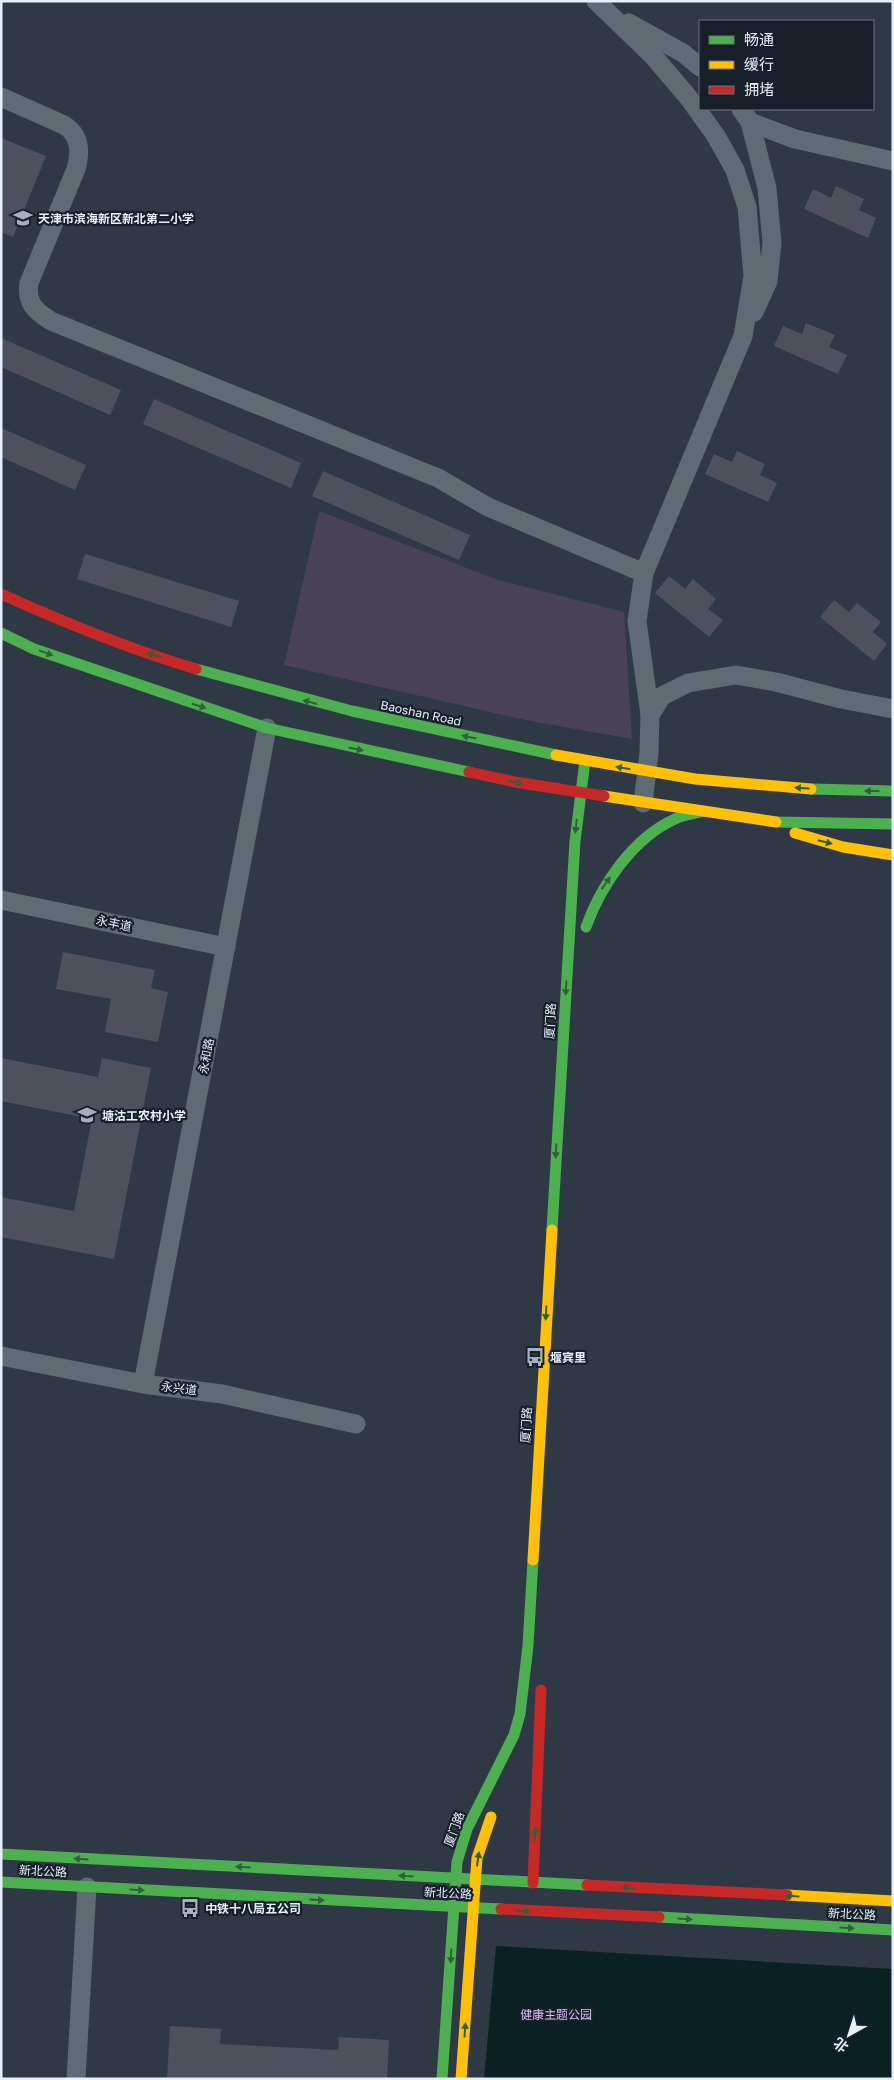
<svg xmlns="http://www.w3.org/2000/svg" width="894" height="2080" font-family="'Golos Text','Noto Sans SC',sans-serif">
  <rect width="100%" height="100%" fill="#2f3945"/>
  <polygon fill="#494255" points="319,511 498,580 624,612 632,739 525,720 284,665"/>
  <polygon fill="#092123" points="496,1946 893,1969 893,2079 484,2079"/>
  <g fill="#4c515b">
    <polygon points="1,138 46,156 13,237 1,232"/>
    <polygon points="836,186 864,199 859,210 876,218 868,238 804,209 813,189 831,198"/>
    <polygon points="806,323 835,335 829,347 847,355 838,374 774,346 783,326 802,334"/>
    <polygon points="1,338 121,390 110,415 1,367"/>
    <polygon points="154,399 301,463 291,488 143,424"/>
    <polygon points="1,428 86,465 75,490 1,457"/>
    <polygon points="737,451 765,464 760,475 777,483 768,502 705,474 714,454 732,462"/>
    <polygon points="323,471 470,535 459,560 312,496"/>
    <polygon points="85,554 239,601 231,627 77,579"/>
    <polygon points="669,576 685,589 693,579 716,599 708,609 723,620 709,637 655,593"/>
    <polygon points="834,600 849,612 857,603 881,622 873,632 887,644 874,661 820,617"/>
    <polygon points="63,952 155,970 151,988 168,992 158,1042 105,1032 111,999 56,989"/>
    <polygon points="1,1058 98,1077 102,1058 151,1068 114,1259 1,1237 1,1197 74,1211 92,1119 1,1101"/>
    <polygon points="170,2026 221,2029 220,2044 338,2050 339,2037 389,2040 387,2079 167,2079"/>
  </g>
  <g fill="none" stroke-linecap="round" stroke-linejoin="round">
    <g stroke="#5e6b72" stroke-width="19">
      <polyline points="596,1 654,57 688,97 716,136 735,170 747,207 753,276 743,336 644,573 637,621 650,715 649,753 643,803"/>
      <polyline points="629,23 683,53 700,67"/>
      <path d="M 1,97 L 64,125 C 80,135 81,151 76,169 L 29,283 C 26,303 35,311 51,321 L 438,478 L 488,507 L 644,573"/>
      <polyline points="741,109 750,122 767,188 772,243 768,281 754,312"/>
      <polyline points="750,122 795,139 893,161"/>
      <polyline points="650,715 662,696 688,683 736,675 776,682 841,699 893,709"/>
      <polyline points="1,900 226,947"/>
      <polyline points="1,1356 143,1384 222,1394 356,1424"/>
      <polyline points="143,1384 267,728"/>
      <polyline points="76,2079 87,1887"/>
    </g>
    <g stroke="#4caf50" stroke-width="11">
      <polyline points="1,633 34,649 267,728 469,772"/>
      <polyline points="196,669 352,711 556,755"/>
      <polyline points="811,789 893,791"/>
      <polyline points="776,822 893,824"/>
      <path d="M 586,927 C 601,885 633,838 675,819 C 683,815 692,814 701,812"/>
      <polyline points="552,1230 575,841 585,761"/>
      <polyline points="1,1854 587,1885"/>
      <polyline points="1,1882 501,1909"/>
      <polyline points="659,1917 893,1930"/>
      <polyline points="442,2079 457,1862 467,1829 514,1735 520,1714 528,1646 533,1560"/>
    </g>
    <g stroke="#ffc107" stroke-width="11">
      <polyline points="556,755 695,779 811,789"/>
      <polyline points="604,796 776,822"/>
      <polyline points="795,833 843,847 893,855"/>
      <polyline points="533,1560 552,1230"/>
      <polyline points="787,1895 893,1901"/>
      <polyline points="461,2079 477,1858 491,1817"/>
    </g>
    <g stroke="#c62828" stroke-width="11">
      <path d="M 1,594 C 65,623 129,649 196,669"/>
      <polyline points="469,772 515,782 604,796"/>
      <polyline points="533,1883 541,1690"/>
      <polyline points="587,1885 787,1895"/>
      <polyline points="501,1909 659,1917"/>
    </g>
  </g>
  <defs><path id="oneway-solid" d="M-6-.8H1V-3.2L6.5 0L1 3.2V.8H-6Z" transform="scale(1.25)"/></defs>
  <g fill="#2f603b">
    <use href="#oneway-solid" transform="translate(46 653) rotate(20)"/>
    <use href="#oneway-solid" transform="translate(154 655) rotate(-162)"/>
    <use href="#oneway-solid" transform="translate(310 702) rotate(-165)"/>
    <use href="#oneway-solid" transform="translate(199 706) rotate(18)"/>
    <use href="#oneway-solid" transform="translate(469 737) rotate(-168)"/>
    <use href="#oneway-solid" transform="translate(356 749) rotate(12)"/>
    <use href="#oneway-solid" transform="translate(623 768) rotate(-170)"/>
    <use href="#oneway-solid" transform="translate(515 782) rotate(10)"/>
    <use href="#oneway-solid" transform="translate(802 788) rotate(-177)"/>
    <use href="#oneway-solid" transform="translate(872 791) rotate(-180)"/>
    <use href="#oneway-solid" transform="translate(576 826) rotate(96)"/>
    <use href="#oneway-solid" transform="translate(825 842) rotate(14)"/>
    <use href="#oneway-solid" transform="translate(606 883) rotate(-55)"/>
    <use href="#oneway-solid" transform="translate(566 988) rotate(93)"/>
    <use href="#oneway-solid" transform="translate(556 1151) rotate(93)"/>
    <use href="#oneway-solid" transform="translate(546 1313) rotate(93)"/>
    <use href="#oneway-solid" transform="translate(535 1834) rotate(-88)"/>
    <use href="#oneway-solid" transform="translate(81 1859) rotate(-177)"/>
    <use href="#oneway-solid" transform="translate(478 1859) rotate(-82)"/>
    <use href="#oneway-solid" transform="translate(243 1867) rotate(-177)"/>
    <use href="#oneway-solid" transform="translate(406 1876) rotate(-177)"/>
    <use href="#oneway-solid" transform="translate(629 1888) rotate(-177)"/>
    <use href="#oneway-solid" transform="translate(137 1890) rotate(3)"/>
    <use href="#oneway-solid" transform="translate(792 1896) rotate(-177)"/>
    <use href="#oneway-solid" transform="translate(317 1900) rotate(3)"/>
    <use href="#oneway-solid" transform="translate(523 1911) rotate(3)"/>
    <use href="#oneway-solid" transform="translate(685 1919) rotate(3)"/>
    <use href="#oneway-solid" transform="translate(847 1928) rotate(3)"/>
    <use href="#oneway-solid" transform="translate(451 1956) rotate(92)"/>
    <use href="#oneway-solid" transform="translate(465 2030) rotate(-86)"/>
  </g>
  <defs>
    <g id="school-bare" transform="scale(1.5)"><path d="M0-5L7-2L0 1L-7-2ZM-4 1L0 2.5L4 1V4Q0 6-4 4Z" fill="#a5b0bd" stroke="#171f29" stroke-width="2.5" paint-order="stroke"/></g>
    <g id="bus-bare" transform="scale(1.5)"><path d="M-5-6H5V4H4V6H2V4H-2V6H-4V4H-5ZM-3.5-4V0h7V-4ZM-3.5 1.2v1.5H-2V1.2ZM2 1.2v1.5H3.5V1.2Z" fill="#a5b0bd" stroke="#171f29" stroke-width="2.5" paint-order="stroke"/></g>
  </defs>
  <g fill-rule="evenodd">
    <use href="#school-bare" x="23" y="218"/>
    <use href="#school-bare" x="87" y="1115"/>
    <use href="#bus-bare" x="535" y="1357"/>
    <use href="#bus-bare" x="190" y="1908"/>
  </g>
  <g text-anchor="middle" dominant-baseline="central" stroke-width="4.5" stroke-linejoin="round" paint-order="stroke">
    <g font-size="12" font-weight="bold" fill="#e4f0fd" stroke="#171f29" text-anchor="start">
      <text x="38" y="218">天津市滨海新区新北第二小学</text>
      <text x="102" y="1115">塘沽工农村小学</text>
      <text x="550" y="1357">堰宾里</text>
      <text x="205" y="1908">中铁十八局五公司</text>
    </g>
    <g font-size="12" fill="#e4f0fd" stroke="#171f29">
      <text transform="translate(421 713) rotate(12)">Baoshan Road</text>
      <text transform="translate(114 923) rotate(12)">永丰道</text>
      <text transform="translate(550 1021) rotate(-87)">厦门路</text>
      <text transform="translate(206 1056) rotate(-79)">永和路</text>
      <text transform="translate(179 1388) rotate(7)">永兴道</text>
      <text transform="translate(526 1425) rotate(-87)">厦门路</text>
      <text transform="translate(454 1829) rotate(-70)">厦门路</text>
      <text transform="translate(43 1871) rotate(3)">新北公路</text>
      <text transform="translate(448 1893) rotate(3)">新北公路</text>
      <text transform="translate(852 1914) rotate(3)">新北公路</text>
    </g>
    <g font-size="12" fill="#d9bdf6" stroke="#171f29">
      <text x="556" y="2014">健康主题公园</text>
    </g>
  </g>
  <rect width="894" height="2080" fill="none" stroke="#e4f0fd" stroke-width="5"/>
  <rect x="699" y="20" width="175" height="90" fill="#171f29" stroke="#69737e"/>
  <rect x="709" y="36" width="25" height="8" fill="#4caf50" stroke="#69737e"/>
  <text x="744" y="45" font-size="15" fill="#e4f0fd">畅通</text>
  <rect x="709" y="61" width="25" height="8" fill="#ffc107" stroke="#69737e"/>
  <text x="744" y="70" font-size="15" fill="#e4f0fd">缓行</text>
  <rect x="709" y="86" width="25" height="8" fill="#c62828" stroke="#69737e"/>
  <text x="744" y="95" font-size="15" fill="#e4f0fd">拥堵</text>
  <g transform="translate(849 2035) rotate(219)" stroke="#171f29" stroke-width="4" paint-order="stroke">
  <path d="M0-4L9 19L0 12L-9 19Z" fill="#e4f0fd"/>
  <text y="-8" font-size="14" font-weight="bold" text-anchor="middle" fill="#e4f0fd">北</text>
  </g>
</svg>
